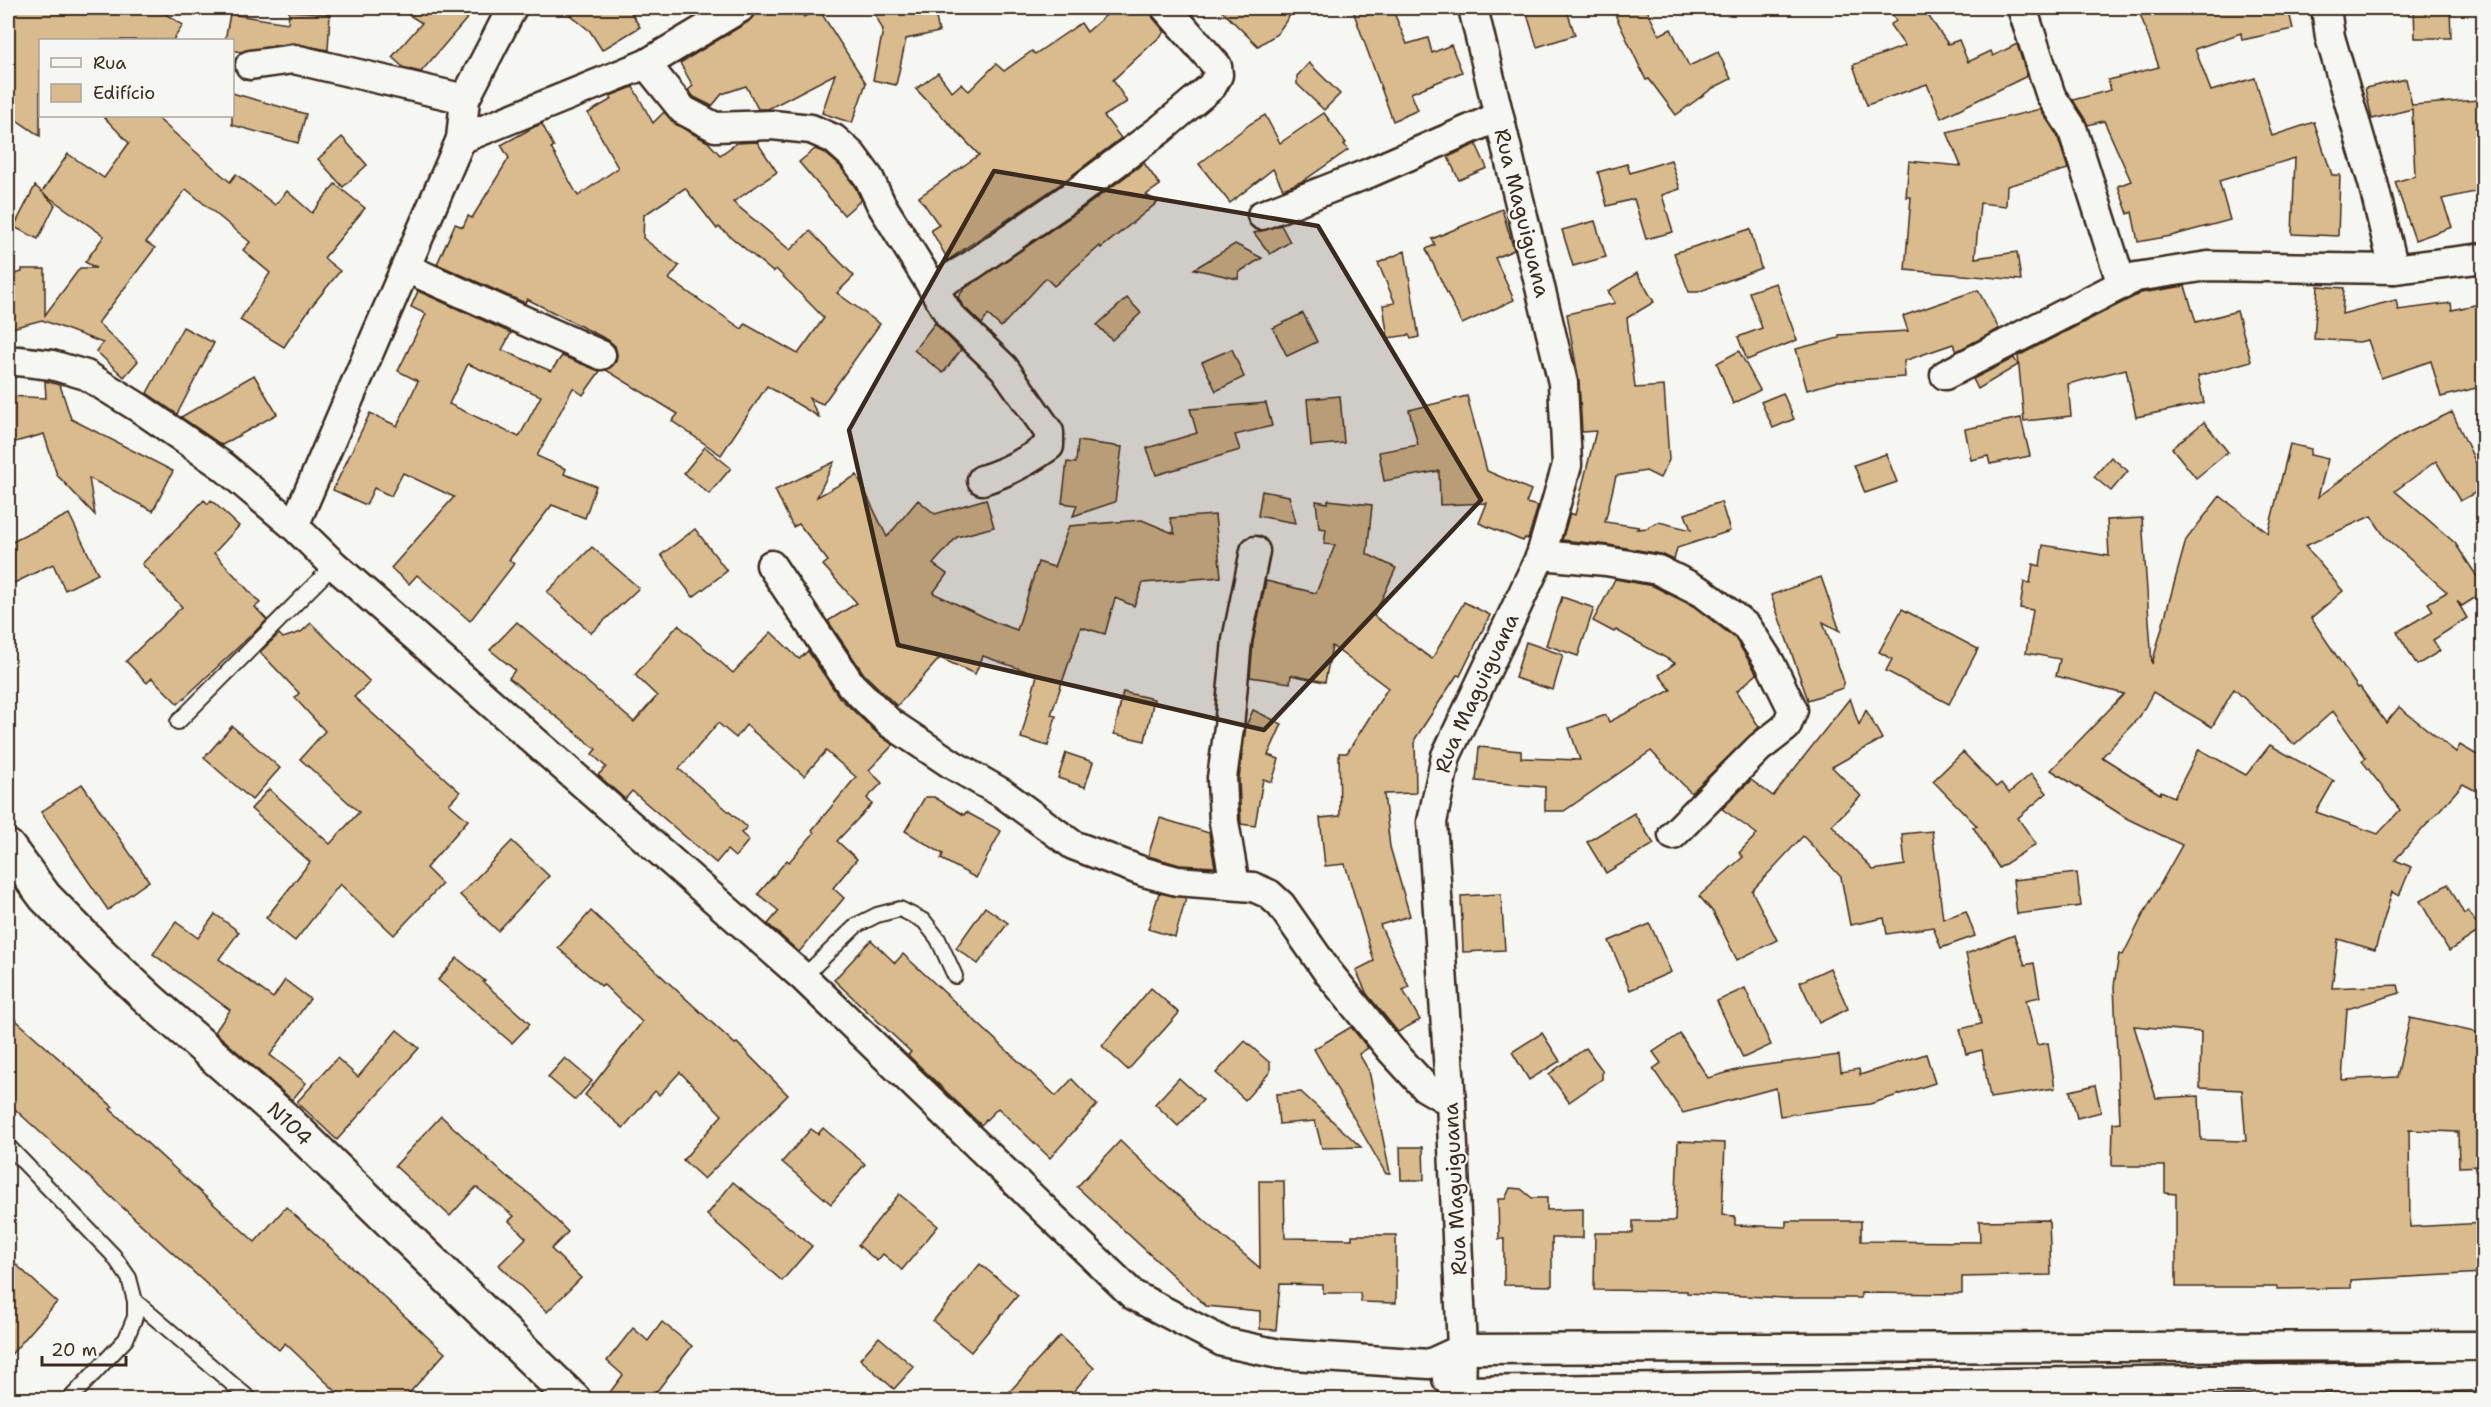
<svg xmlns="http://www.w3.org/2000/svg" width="2491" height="1407" font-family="'Shantell Sans',sans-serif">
  <rect width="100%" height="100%" fill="#f6f6f2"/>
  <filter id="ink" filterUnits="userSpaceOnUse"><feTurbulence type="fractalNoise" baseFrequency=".0167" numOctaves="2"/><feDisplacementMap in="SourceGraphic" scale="12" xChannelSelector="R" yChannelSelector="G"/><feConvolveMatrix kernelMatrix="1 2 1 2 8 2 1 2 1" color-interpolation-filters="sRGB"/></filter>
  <g filter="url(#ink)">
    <g fill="#d9bb8d" stroke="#3b2a1e" stroke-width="1.5" fill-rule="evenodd">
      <polygon points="8,8 156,8 183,25 173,40 40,40 40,136 8,114"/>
      <polygon points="398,8 476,8 421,72 404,68 392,57 422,23"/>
      <polygon points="561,8 628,8 640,27 602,50 590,31"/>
      <polygon points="767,8 798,8 804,17 818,8 866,83 852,123 822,113 835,74 768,109 758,109 746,86 722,94 712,106 694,97 688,90 693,86 680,63 748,22 755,14"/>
      <polygon points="872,8 934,8 939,32 906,39 896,85 873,80 883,30"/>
      <polygon points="1114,8 1150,8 1153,18 1165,32 1113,80 1127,102 1104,116 1121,138 1059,185 948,260 931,230 939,225 919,197 979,155 916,89 938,73 952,92 961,84 969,91 996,64 1004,71 1032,51 1035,54 1081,23 1087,32"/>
      <polygon points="1219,8 1295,8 1277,34 1258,46"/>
      <polygon points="1352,8 1392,8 1407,44 1428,38 1432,53 1451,45 1462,72 1411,93 1418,110 1393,121"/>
      <polygon points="1547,8 1566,8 1575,35 1537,47 1527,14"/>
      <polygon points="1612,8 1646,8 1659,35 1671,29 1689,66 1718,52 1731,79 1713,88 1676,115 1649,79 1646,80"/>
      <polygon points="1889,8 1923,8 1948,44 1959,40 1968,62 1991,51 1993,56 2017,44 2027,76 1941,118 1927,84 1867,105 1853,65 1905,46 1890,25 1896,21"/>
      <polygon points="2138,8 2288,8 2293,29 2242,40 2241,33 2195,49 2211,91 2255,78 2272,136 2314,122 2332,175 2340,175 2338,236 2292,234 2295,158 2219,181 2230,220 2171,236 2138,242 2132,212 2128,214 2118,186 2131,181 2104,121 2088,125 2073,100 2111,90 2108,80 2159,67"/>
      <polygon points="2414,8 2450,8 2451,38 2415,38"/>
      <polygon points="289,11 330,14 328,50 292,43 241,52 232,50 232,40 225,40 230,14 288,23"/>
      <polygon points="1309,63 1340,94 1324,110 1297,84 1297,76"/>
      <polygon points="2406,79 2412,105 2479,100 2484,156 2484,190 2442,199 2452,227 2415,240 2395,182 2415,176 2412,109 2372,119 2365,88"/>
      <path d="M 633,87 L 653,123 L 664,112 L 675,124 L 708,142 L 720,155 L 737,143 L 757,142 L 777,172 L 733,202 L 790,250 L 810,231 L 854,276 L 837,293 L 880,324 L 823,404 L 809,398 L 819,417 L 767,386 L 721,455 L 672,421 L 678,414 L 606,370 L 616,362 L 617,354 L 615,346 L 608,340 L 527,299 L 525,303 L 437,264 L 455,224 L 463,227 L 468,216 L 472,218 L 509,158 L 501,145 L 534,127 L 542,124 L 554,147 L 551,148 L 578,196 L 618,168 L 588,113 L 612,99 L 610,96 ZM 685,188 L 717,229 L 719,227 L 773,272 L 776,269 L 824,318 L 798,354 L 745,324 L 742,329 L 669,279 L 679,266 L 643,238 L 644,215 Z"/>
      <polygon points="232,93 306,114 298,143 232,125"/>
      <polygon points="2040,109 2057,135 2068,169 2007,186 2006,206 1980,203 1975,258 2017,252 2021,280 1905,270 1911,197 1906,197 1909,161 1961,166 1947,132"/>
      <polygon points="1324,113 1346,143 1344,144 1348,150 1303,181 1283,189 1273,169 1230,203 1199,164 1250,124 1265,115 1280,143"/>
      <polygon points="103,116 155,116 230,182 236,174 275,205 287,191 312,213 335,184 365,208 324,258 340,271 310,308 284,347 240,320 270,273 243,250 250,242 186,189 146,242 155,248 98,323 138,361 124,377 96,351 103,343 42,320 8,329 8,276 22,272 22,269 45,269 45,315 80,268 96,268 85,262 104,236 43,193 55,205 38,239 14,227 35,186 42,192 68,154 104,178 129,143"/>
      <polygon points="342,137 367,165 343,187 318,159"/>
      <polygon points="1476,144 1487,168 1459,180 1448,157"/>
      <polygon points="815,149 825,153 840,166 855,187 861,200 844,215 799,162"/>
      <polygon points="1671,160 1680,189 1662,195 1673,232 1646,239 1634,199 1607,206 1598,172 1627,164 1630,173"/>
      <polygon points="1144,163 1160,185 1146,195 1158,202 1101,248 1100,246 1054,286 1046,278 1001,327 988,315 982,324 963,306 958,297 964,289 1078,212"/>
      <polygon points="1502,209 1514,250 1495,258 1514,300 1462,324 1426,249 1435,245 1432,239"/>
      <polygon points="1595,221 1606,257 1573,266 1562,230"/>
      <polygon points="1281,225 1290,242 1270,254 1254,233"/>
      <polygon points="1750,229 1761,268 1698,292 1689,292 1674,253"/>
      <polygon points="1235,244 1262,258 1239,272 1238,279 1194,269"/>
      <polygon points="1405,251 1419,337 1411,339 1409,335 1388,338 1383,305 1395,303 1378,263"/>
      <polygon points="1637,273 1654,302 1627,318 1635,388 1664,386 1669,460 1660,478 1646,471 1616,476 1605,522 1639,527 1637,529 1648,528 1649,526 1659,522 1691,530 1685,514 1721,502 1730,531 1677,548 1674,560 1661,554 1609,545 1562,540 1570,513 1575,515 1596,431 1582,432 1579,382 1567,314 1615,303 1608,291"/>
      <polygon points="1776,283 1797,340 1747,360 1738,337 1762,328 1749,292"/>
      <polygon points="2185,286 2196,322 2237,311 2251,361 2198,376 2204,403 2136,417 2126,369 2068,384 2071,416 2024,421 2018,356 2141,293"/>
      <polygon points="2318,286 2344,288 2342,314 2396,300 2398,310 2451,303 2452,310 2484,303 2484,386 2441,397 2431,361 2381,378 2368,340 2359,342 2314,339"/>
      <polygon points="1978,290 1999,329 1957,351 1953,344 1904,361 1905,377 1838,381 1807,390 1796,349 1839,338 1839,335 1908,331 1903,316"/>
      <path d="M 418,291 L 511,333 L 502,350 L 551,371 L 562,356 L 600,371 L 583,395 L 573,388 L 537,456 L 566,469 L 564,474 L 596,486 L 585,518 L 552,505 L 509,560 L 514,564 L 470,621 L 417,575 L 409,584 L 391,568 L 454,497 L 403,473 L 391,496 L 374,488 L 366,505 L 333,490 L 370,413 L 397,426 L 418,381 L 398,371 L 426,314 L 411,307 ZM 468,364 L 541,396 L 519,437 L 449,404 Z"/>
      <polygon points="1127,298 1141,313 1112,340 1097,325"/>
      <polygon points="1303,313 1317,342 1287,356 1273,328"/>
      <polygon points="935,323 961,350 943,373 914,350"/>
      <polygon points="183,327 214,343 177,414 147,393"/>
      <polygon points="1232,349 1244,377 1216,391 1202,362"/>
      <polygon points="1739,351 1760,390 1733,404 1717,363"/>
      <polygon points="2014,358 2018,365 1978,389 1973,379"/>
      <polygon points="254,375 277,414 222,445 181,417"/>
      <polygon points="45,381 60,385 71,419 173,471 153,511 89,478 95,515 57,475 44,434 8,444 8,396 46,398"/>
      <polygon points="1783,393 1794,419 1773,428 1761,402"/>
      <polygon points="1340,396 1344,443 1311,446 1307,399"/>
      <polygon points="1467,396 1487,471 1531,490 1526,503 1538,506 1528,539 1525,538 1523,541 1479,523 1487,503 1440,505 1439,471 1384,481 1379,452 1418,445 1409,410"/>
      <polygon points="1266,403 1272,426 1235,435 1240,450 1156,475 1147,448 1197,433 1190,409"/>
      <path d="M 2452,412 L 2476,463 L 2484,459 L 2484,488 L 2460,501 L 2436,461 L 2395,491 L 2455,543 L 2484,587 L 2484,592 L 2462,606 L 2457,601 L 2467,618 L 2433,640 L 2440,651 L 2417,665 L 2397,632 L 2433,611 L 2428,603 L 2447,592 L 2385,537 L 2371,516 L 2305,546 L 2343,591 L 2311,618 L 2358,688 L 2360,687 L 2386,723 L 2399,707 L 2456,752 L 2460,745 L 2484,759 L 2484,777 L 2476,791 L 2463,784 L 2395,860 L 2411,867 L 2399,896 L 2392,892 L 2375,950 L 2338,939 L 2332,988 L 2398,985 L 2400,993 L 2347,1009 L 2342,1080 L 2397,1077 L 2410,1018 L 2484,1034 L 2484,1166 L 2459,1167 L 2458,1132 L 2409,1130 L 2410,1227 L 2484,1223 L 2484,1273 L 2351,1280 L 2351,1288 L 2277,1289 L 2277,1287 L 2176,1287 L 2176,1194 L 2165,1193 L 2165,1166 L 2112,1166 L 2113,1123 L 2120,1122 L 2114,986 L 2119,954 L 2123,955 L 2144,913 L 2182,845 L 2128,819 L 2051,770 L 2124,694 L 2056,676 L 2060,659 L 2026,653 L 2033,610 L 2020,608 L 2024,582 L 2030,583 L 2033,564 L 2040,566 L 2043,545 L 2109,556 L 2107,520 L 2142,518 L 2152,664 L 2186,540 L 2220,496 L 2268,533 L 2290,444 L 2311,449 L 2310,455 L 2328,459 L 2318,497 L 2401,436 ZM 2234,689 L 2295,745 L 2333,711 L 2366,758 L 2362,761 L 2400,810 L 2378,834 L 2316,812 L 2334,781 L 2270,745 L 2246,775 L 2199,749 L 2174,797 L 2161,791 L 2160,794 L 2102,757 L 2140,716 L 2153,692 L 2212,727 ZM 2134,1026 L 2201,1032 L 2200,1088 L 2242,1090 L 2246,1141 L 2201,1140 L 2199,1096 L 2156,1098 Z"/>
      <polygon points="2021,418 2030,456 1990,464 1988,456 1971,460 1965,429"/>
      <polygon points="2204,422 2228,452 2196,478 2172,448"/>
      <polygon points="1078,441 1122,447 1115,502 1073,516 1077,505 1062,503 1067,462 1076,463"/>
      <polygon points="705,447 731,468 709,494 684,473"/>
      <polygon points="1886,454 1897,482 1865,493 1854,465"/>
      <polygon points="2111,457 2128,471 2111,491 2094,477"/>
      <polygon points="834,462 817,497 857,475 887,537 918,500 935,514 986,499 994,527 957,537 933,564 947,574 933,593 995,622 1017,630 1038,562 1054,567 1069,526 1142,520 1175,534 1170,518 1215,515 1221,577 1143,583 1134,606 1115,598 1105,634 1081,627 1051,715 1056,716 1048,746 1021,738 1037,675 983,656 975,674 940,658 897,706 864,674 828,621 857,603 823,565 828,561 799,524 793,527 775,490"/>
      <polygon points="1262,491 1289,496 1296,523 1258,516"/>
      <polygon points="204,500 208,504 211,500 239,526 214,553 260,603 255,607 267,620 178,704 152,678 147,683 126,661 182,607 142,564"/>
      <polygon points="1328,500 1372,505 1367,554 1396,568 1374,616 1432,659 1464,602 1490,615 1460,676 1457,675 1415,739 1416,793 1384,794 1390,847 1410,916 1380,925 1409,987 1403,990 1420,1020 1398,1032 1367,994 1356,970 1374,961 1345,864 1325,866 1320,818 1340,816 1339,753 1347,753 1388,688 1332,646 1325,682 1291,675 1290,683 1250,677 1253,642 1266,581 1316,593 1335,545 1324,544 1326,529 1319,528 1316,501 1328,503"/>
      <polygon points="69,514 98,574 65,590 53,564 8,586 8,544"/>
      <polygon points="695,529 727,571 693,597 661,555"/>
      <polygon points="592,547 639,588 591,633 547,592"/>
      <polygon points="1821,577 1840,631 1823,622 1843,679 1843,688 1808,700 1771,595"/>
      <polygon points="1615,579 1653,586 1693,606 1735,638 1757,674 1737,691 1759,727 1691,793 1651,751 1564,811 1545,811 1545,787 1476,781 1479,747 1521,751 1521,758 1580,760 1569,728 1606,715 1609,722 1671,690 1659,675 1675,663 1616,630 1614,632 1593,621"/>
      <polygon points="1562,597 1594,608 1578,656 1546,645"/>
      <polygon points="1902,609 1978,649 1949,704 1886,671 1892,659 1879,652"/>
      <polygon points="517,622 634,722 657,696 635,675 678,625 733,673 771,632 799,659 808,651 839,697 879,735 893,745 869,770 882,783 867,798 872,804 837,841 857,859 833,888 844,898 799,952 768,924 779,911 758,894 787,860 789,862 814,833 812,830 856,777 826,751 804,776 746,725 736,738 718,723 679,769 747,827 741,833 749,840 735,857 727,850 716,863 632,791 625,799 598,775 606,767 592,754 596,749 509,678 515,670 490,650"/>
      <polygon points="311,623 370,682 354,697 460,792 449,804 468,820 426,868 442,884 394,935 340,884 295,941 266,918 310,862 251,809 269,789 330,844 359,812 300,759 325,731 295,698 299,693 260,652 279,634 283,638 301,632"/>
      <polygon points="1526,642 1563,655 1553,690 1515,678"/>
      <polygon points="1123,692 1154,699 1145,741 1114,734"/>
      <polygon points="1850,698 1859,725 1866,710 1882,739 1832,767 1861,796 1832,825 1873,870 1905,865 1902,834 1932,831 1943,919 1966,911 1975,936 1941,948 1933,927 1887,934 1884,918 1850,925 1841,877 1803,836 1752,891 1777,940 1737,960 1713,912 1699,896 1743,857 1739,853 1757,834 1722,809 1751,780 1773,796"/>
      <polygon points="1253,710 1282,724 1268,755 1279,759 1272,782 1263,779 1255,826 1241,824 1239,779 1246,726"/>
      <polygon points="232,726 280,768 252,800 204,758"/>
      <polygon points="1963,752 1996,787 2001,783 2009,793 2031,774 2047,793 2018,818 2036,844 1999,868 1973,827 1977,826 1933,781"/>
      <polygon points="1066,753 1093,762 1085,787 1058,778"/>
      <polygon points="82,784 149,881 108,910 41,812"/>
      <polygon points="925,797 934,797 964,815 966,812 1001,831 976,878 941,859 943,854 905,831"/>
      <polygon points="1634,813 1654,844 1606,873 1587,842"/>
      <polygon points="1160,818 1209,833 1215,867 1180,865 1148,856"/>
      <polygon points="512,841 549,876 498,931 460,895"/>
      <polygon points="2077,873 2081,906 2017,914 2013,880"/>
      <polygon points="2448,884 2464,914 2468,911 2481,930 2449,951 2420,901"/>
      <polygon points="1159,893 1186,898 1175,937 1148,929"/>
      <polygon points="1501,894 1505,950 1463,952 1461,896"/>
      <polygon points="985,907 1008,923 978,964 956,948"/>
      <polygon points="591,911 735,1044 737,1043 788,1095 704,1179 683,1160 722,1115 680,1072 659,1095 655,1091 623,1128 585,1095 642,1022 603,984 601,986 558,948"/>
      <polygon points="215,914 239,932 219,959 273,998 285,980 310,999 270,1055 306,1083 292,1100 215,1032 230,1010 153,954 176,922 198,938"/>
      <polygon points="1650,924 1671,972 1630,990 1609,941"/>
      <polygon points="2014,935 2025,965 2034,963 2040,997 2026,1000 2037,1045 2048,1043 2055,1088 1990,1098 1982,1050 1966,1054 1960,1029 1981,1024 1966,954"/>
      <polygon points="871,940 895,963 903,954 1056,1096 1072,1079 1097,1105 1050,1158 998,1108 981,1125 908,1055 911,1052 834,980"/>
      <polygon points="457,958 485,981 483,982 530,1024 512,1043 438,980"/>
      <polygon points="1830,968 1848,1009 1819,1023 1800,982"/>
      <polygon points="1151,988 1179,1013 1128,1070 1102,1046"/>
      <polygon points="1745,988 1771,1045 1743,1058 1717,1001"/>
      <polygon points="8,1013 113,1107 110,1109 255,1242 286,1207 445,1353 403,1400 345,1400 285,1343 279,1350 8,1103"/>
      <polygon points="1351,1027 1368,1048 1359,1054 1369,1071 1390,1173 1386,1174 1314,1049"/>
      <polygon points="397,1030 419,1048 337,1140 297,1102 337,1058 358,1077"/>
      <polygon points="1542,1033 1560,1061 1529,1080 1512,1052"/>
      <polygon points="1680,1034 1708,1078 1744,1068 1839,1055 1841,1072 1859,1069 1860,1075 1926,1054 1935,1083 1870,1104 1780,1116 1776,1088 1683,1113 1653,1069 1661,1063 1653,1052"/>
      <polygon points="1245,1041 1270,1063 1270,1072 1245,1100 1216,1073"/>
      <polygon points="1586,1048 1602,1070 1602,1079 1569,1102 1549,1074"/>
      <polygon points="565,1058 592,1081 575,1100 548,1077"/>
      <polygon points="1179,1078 1203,1100 1178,1126 1155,1104"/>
      <polygon points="2095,1085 2101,1112 2077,1118 2070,1091"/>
      <polygon points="1301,1092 1326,1115 1361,1147 1322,1148 1315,1121 1279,1124 1276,1094"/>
      <polygon points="441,1116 506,1176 532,1196 568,1232 551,1249 581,1278 547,1312 499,1265 526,1238 509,1221 514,1216 476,1187 450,1216 395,1166"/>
      <polygon points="823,1128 865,1164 831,1204 782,1162 811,1129 818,1134"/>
      <polygon points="1120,1141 1205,1221 1260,1268 1259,1181 1284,1181 1285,1238 1352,1239 1352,1235 1396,1235 1396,1303 1361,1302 1360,1293 1323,1293 1323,1285 1280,1284 1276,1330 1260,1329 1260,1311 1206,1306 1077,1187"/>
      <polygon points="1678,1141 1725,1143 1722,1215 1735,1216 1735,1225 1786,1227 1786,1221 1861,1221 1861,1241 1980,1242 1979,1221 2049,1220 2051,1275 1962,1277 1962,1294 1861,1293 1861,1298 1784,1298 1687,1293 1687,1291 1594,1290 1595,1233 1633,1233 1633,1221 1675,1221"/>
      <polygon points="1400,1147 1423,1147 1424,1180 1401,1180"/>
      <polygon points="733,1182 812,1246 782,1281 707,1215"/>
      <polygon points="1510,1188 1521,1189 1532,1198 1547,1198 1547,1210 1583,1209 1583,1238 1552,1238 1552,1286 1504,1285 1504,1239 1499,1239 1498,1199 1505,1199"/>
      <polygon points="899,1194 938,1226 902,1270 883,1254 877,1261 858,1245"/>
      <polygon points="8,1257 57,1302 8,1358"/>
      <polygon points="980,1264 1018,1295 971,1352 933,1321"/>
      <polygon points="662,1322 692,1346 650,1400 604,1400 623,1375 607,1361 633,1328 648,1341"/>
      <polygon points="1060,1336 1094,1368 1066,1400 1002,1400"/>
      <polygon points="879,1337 914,1367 894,1389 860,1359"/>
    </g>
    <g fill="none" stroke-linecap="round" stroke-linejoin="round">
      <g stroke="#3b2a1e" stroke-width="18">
        <g id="service">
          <polyline points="178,722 334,565"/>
          <polyline points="803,977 857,925 877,915 900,909 924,921 938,939 955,976"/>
          <polyline points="8,1146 113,1255 129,1278 135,1301 135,1317 126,1339 69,1400"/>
          <polyline points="135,1301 251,1400"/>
        </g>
      </g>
      <g stroke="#3b2a1e" stroke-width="33">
        <g id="minor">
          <polyline points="2022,8 2051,96 2072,128 2122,285"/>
          <polyline points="2326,8 2330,37 2373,183 2394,269"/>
          <polyline points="646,64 683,110 715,127 772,125 811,129 834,139 852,155 869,178 881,204 933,288 972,265 1069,198 1161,129 1212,86 1218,75 1217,66 1166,8"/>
          <polyline points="250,65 294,59 465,99"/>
          <polyline points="461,139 646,64 740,8"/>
          <polyline points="1262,215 1369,173 1498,117"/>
          <polyline points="406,268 601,355"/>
          <path d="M 933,288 L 950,316 L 1004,368 L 1049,432 L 1049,446 C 1027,462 1008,472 982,480"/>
          <polyline points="8,362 18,361 52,365 86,375 141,409 223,466 294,526 334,565 803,977 1133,1295 1223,1342 1279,1354 1429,1364 1462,1349 2484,1346"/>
          <polyline points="1945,375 2136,277 2208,266 2394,269 2484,258"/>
          <polyline points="294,526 461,139 465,99 512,8"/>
          <polyline points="1541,555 1606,561 1658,570 1702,592 1747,627 1770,663 1793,710 1786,727 1759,748 1673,835"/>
          <polyline points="771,565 851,685 890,723 953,765 1002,793 1073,845 1144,872 1177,881 1253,887 1269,894 1281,905 1327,971 1391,1050 1425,1087 1451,1102"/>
          <polyline points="1235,885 1224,822 1222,778 1229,727 1237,640 1255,551"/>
          <polyline points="1447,1379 1461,1391 2484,1376"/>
          <path id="s1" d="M 1461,1400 L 1462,1349 L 1451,1102 L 1432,822 L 1446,756 L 1541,555 L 1567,465 L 1563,383 L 1473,8"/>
        </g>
      </g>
      <g stroke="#3b2a1e" stroke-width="38">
        <g id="tertiary">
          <path id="s2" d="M 8,847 L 45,897 L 102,955 L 151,1001 L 284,1118 L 574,1400"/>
        </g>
      </g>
      <use href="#service" stroke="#f6f6f2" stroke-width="14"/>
      <use href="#minor" stroke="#f6f6f2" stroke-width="28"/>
      <use href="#tertiary" stroke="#f6f6f2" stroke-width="33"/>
    </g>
  </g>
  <path fill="#3b2a1e" fill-opacity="0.2" stroke="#3b2a1e" stroke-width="4.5" stroke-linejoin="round" d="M 994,171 L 1318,226 L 1481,500 L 1264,730 L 898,645 L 849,430 Z"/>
  <g text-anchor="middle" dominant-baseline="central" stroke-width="4.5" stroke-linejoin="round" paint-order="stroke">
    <g font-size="21" fill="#3b2a1e" stroke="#f6f6f2">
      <text transform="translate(1522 213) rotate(76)">Rua Maguiguana</text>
      <text stroke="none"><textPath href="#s1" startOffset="716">Rua Maguiguana</textPath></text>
      <text stroke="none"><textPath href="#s2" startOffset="396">N104</textPath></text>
      <text transform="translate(1455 1189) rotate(-93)">Rua Maguiguana</text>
    </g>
  </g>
  <rect width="2491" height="1407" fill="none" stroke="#f6f6f2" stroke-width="30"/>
  <rect x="15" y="15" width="2461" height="1377" fill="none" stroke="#3b2a1e" stroke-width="2" filter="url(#ink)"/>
  <rect x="39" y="39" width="195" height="78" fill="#f6f6f2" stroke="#aba49d" stroke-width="1.5"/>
  <rect x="51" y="58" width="30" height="9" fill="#f6f6f2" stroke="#aba49d" stroke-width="1.5"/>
  <text x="93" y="69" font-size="18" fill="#3b2a1e">Rua</text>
  <rect x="51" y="84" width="30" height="18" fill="#d9bb8d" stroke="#aba49d" stroke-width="1.5"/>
  <text x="93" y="99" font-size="18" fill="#3b2a1e">Edifício</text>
  <path d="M42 1356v9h84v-9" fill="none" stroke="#3b2a1e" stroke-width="3"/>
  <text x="51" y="1356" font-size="18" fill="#3b2a1e" stroke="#f6f6f2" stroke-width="4.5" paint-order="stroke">20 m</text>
</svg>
